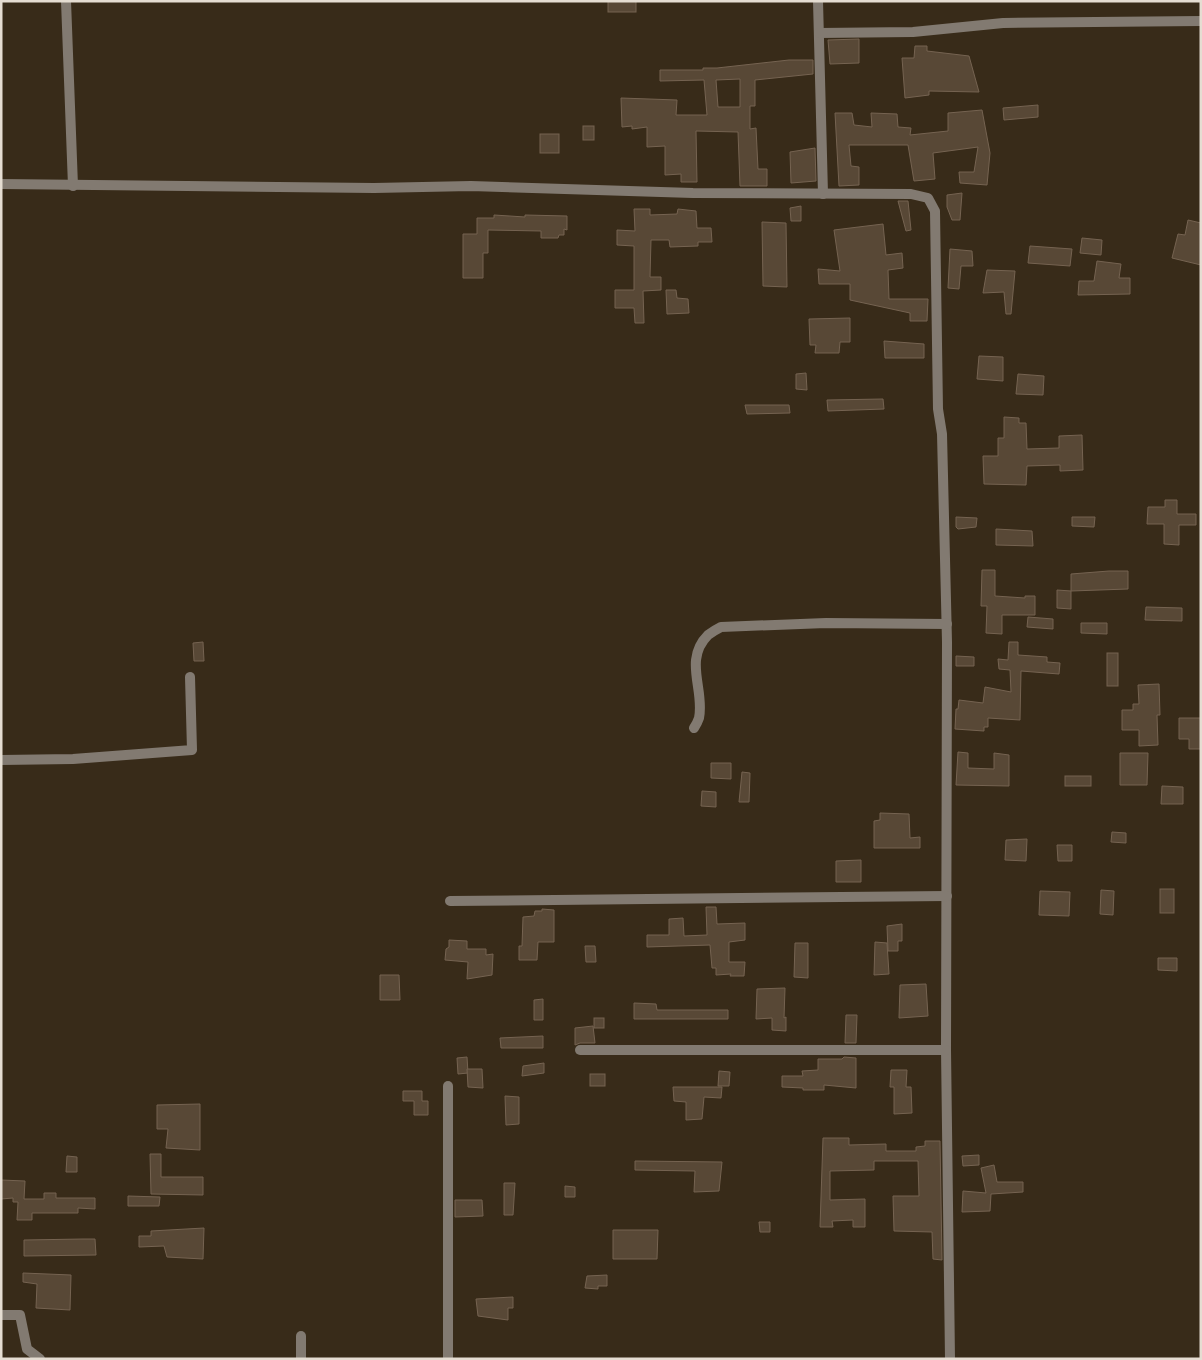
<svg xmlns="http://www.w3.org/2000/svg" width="1202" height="1360" font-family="Bitter,serif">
  <rect width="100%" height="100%" fill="#382b19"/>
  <g fill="#584836" stroke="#756351" fill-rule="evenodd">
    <rect x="608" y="1" width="28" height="11"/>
    <polygon points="859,39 859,63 830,64 828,40"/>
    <polygon points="915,46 927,46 927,51 969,56 979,92 929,91 929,95 905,98 902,58 914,58"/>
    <path d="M 789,60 L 813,60 L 813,74 L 755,80 L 755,106 L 750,106 L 750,129 L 756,128 L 758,169 L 767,169 L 767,186 L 740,186 L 738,132 L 696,131 L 697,182 L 681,182 L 681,174 L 665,175 L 665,146 L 647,147 L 647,127 L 632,129 L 632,126 L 622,127 L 621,98 L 677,100 L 676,115 L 707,115 L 704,80 L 660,81 L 660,70 L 703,70 L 703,68 L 717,68 ZM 740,79 L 740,107 L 718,107 L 716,80 Z"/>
    <polygon points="1038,105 1038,117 1004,120 1003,108"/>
    <polygon points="982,110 990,153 987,185 960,183 959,172 974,172 978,147 933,153 935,179 914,181 908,145 849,145 851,166 859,167 859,185 839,186 835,113 852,113 854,125 872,127 871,113 897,114 898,127 911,128 910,135 948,131 948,113"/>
    <rect x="583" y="126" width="11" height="14"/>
    <rect x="540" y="134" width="19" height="19"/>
    <polygon points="815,148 816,181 791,183 790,152"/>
    <polygon points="962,193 960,220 952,220 947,207 947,195"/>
    <polygon points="898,201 908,201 911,230 906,231"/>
    <polygon points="801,206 801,221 791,221 790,208"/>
    <polygon points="634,209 650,209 650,215 677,214 678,209 696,211 697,228 711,228 712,242 698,242 698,246 670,247 669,240 651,240 650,277 661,277 661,290 643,291 644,323 635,323 634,308 615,308 615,290 634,290 634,246 617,245 617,230 635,231"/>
    <polygon points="494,215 525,217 525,215 567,216 567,230 564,229 564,235 559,235 558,238 541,238 541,231 488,230 488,253 483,253 483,278 463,278 463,234 477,234 477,218 494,218"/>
    <polygon points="1188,220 1201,223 1201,265 1172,258 1178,234 1185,235"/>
    <polygon points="762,222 786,223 787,287 763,286"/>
    <polygon points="883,224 886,255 902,253 903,268 888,270 889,299 928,299 927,321 910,321 910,313 850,300 850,284 819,284 818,269 840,271 834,230"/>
    <polygon points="1082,238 1102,240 1101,255 1080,253"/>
    <polygon points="1030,246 1072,249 1070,266 1028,263"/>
    <polygon points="950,249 972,251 973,266 961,266 959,289 948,288"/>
    <polygon points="1097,261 1121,264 1119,278 1130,278 1130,294 1078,295 1079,281 1094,281"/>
    <polygon points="987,270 1015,271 1011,314 1006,314 1004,292 983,293"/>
    <polygon points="666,290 676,290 677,298 688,299 689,313 667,314"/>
    <polygon points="850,318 850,342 840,342 839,353 815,353 816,345 810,345 809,319"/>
    <polygon points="884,341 924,344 924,358 885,358"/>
    <polygon points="979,356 1003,357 1003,381 977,379"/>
    <polygon points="806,373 807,390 796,389 796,374"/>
    <polygon points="1018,374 1044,376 1043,395 1016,394"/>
    <polygon points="883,399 884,409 828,411 827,400"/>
    <polygon points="745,405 789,405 790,413 747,414"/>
    <polygon points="1004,417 1019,418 1019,423 1026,423 1027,449 1059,448 1059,436 1082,435 1083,470 1060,471 1060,465 1027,466 1026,485 984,484 983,456 998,456 998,438 1004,438"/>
    <polygon points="1165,500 1177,500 1177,514 1196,514 1196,525 1179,525 1179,545 1164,544 1164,524 1147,524 1148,507 1165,507"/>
    <polygon points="956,517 977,518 976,527 958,529 956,527"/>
    <polygon points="1072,517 1095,517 1094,527 1072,526"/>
    <polygon points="996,529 1032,531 1033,546 996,545"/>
    <polygon points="982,570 995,570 995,596 1025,598 1025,596 1035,596 1035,615 1002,615 1002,634 986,633 987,606 981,606"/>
    <polygon points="1109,571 1128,571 1128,589 1071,591 1071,574"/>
    <polygon points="1057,590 1071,591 1071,609 1057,608"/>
    <polygon points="1146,607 1182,608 1182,621 1145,620"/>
    <polygon points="1028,617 1053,619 1053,629 1027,627"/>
    <polygon points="1081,623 1107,623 1107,634 1081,633"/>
    <polygon points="203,642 204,661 194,661 193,643"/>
    <polygon points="1009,642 1018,642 1018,655 1047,657 1047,662 1060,663 1059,674 1021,671 1020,720 988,718 988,727 984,727 984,731 955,729 956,709 958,709 959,700 983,703 985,687 1011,692 1010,670 999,669 998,659 1008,660"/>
    <rect x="1107" y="653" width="11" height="33"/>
    <polygon points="956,656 974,657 974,666 956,666"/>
    <polygon points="1159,684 1160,715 1157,715 1158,745 1139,746 1139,730 1122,730 1122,710 1133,710 1133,704 1139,704 1138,685"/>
    <polygon points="1179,718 1201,718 1201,749 1189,749 1189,739 1179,739"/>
    <polygon points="958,752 968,753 968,768 994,769 994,753 1009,755 1009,786 956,785"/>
    <polygon points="1120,753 1148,753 1147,785 1120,785"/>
    <polygon points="711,763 731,763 731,779 711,778"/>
    <polygon points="742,772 750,773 749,802 739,802"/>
    <rect x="1065" y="776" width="26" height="10"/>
    <polygon points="1162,786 1183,787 1183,804 1161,804"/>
    <polygon points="702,791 716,792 716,807 701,806"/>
    <polygon points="880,813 909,814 910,838 920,837 920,848 874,848 874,821 880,820"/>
    <polygon points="1112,832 1126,833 1126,843 1111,842"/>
    <polygon points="1027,839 1026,861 1005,860 1006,840"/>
    <polygon points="1057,845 1072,845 1072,861 1058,861"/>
    <polygon points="861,860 861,882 836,882 836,861"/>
    <rect x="1160" y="889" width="14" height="24"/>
    <polygon points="1101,890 1114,891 1113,915 1100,914"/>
    <polygon points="1040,891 1070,892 1069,916 1039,915"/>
    <polygon points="706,907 716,907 717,924 745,923 745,940 729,942 729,962 745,962 744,976 730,976 731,974 716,975 716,968 712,968 710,945 647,947 647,935 669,935 669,919 683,918 684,936 707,935"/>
    <polygon points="542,909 554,910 554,942 538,942 537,960 519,960 519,946 522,946 523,917 534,916 535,911 542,911"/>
    <polygon points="902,924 902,941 898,941 898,951 888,951 887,926"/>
    <polygon points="449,940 467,941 467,949 486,949 486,955 493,954 492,975 467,979 468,962 445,960 446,949 449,947"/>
    <polygon points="875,942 887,943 889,974 874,975"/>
    <polygon points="795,943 808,943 808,978 794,977"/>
    <polygon points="585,946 595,946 596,962 586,962"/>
    <polygon points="1158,958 1177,958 1177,971 1158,970"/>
    <polygon points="380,975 399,975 400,1000 380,1000"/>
    <polygon points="926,984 928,1016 899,1018 900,985"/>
    <polygon points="785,988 784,1018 786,1017 786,1031 772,1030 772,1018 756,1019 757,989"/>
    <polygon points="543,999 543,1020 534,1020 534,1000"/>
    <polygon points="634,1003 656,1004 657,1010 728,1010 728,1019 634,1019"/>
    <polygon points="846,1015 857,1015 856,1043 845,1043"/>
    <rect x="594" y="1018" width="10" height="10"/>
    <polygon points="593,1026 595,1043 580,1043 575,1045 575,1028"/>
    <polygon points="543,1036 543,1048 501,1048 500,1038"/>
    <polygon points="467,1057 468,1073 458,1074 457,1058"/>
    <polygon points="844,1057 856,1058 856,1088 824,1085 824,1090 803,1090 803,1088 782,1087 782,1076 803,1076 802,1071 818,1070 818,1059 842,1059"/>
    <polygon points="544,1063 544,1073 522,1076 523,1066"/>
    <polygon points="467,1069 482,1069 483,1088 468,1087"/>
    <polygon points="891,1070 907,1070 906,1087 911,1087 912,1113 894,1114 894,1087 890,1087"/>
    <polygon points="719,1071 730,1072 729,1086 718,1086"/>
    <rect x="590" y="1074" width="15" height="12"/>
    <polygon points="673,1087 722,1087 721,1098 704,1097 702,1119 686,1120 686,1102 674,1101"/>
    <polygon points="403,1091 422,1091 422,1101 428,1101 428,1115 414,1115 414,1101 403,1101"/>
    <polygon points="505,1096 519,1097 519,1124 506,1125"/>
    <polygon points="200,1104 200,1150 166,1148 168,1129 157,1129 157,1105"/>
    <polygon points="823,1138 849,1138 849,1145 886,1144 886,1151 916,1151 916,1147 925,1146 925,1141 940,1141 942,1260 933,1259 932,1232 894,1231 893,1196 919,1196 918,1161 874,1161 874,1170 830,1171 830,1200 865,1199 865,1227 853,1227 853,1220 832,1221 833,1227 820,1227"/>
    <polygon points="150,1154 161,1154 161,1177 203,1177 203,1195 151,1194"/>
    <polygon points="979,1155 979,1165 963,1166 962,1156"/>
    <polygon points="67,1156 77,1157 77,1172 66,1172"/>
    <polygon points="635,1161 722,1162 719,1191 694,1192 695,1171 635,1170"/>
    <polygon points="994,1165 997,1182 1023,1182 1023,1192 991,1194 990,1211 962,1212 963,1191 986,1193 981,1168"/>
    <polygon points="1,1180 25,1181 24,1199 44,1199 44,1193 56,1193 56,1198 95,1198 95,1209 78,1208 78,1213 32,1213 32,1220 17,1220 18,1202 13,1202 13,1198 1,1199"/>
    <polygon points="504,1183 515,1183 513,1215 504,1215"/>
    <polygon points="565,1186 575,1187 575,1197 565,1197"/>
    <polygon points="128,1196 160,1197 159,1206 128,1206"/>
    <polygon points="455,1200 482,1200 483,1216 455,1217"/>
    <polygon points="759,1222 770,1222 770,1232 760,1232"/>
    <polygon points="204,1228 203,1259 167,1257 164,1246 139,1247 139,1236 151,1236 151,1231"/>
    <polygon points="613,1230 658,1230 657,1259 613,1259"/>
    <polygon points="83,1239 95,1239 96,1255 24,1256 24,1240"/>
    <polygon points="23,1273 71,1275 70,1310 36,1308 37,1284 23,1282"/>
    <polygon points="607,1275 607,1286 598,1286 598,1289 585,1288 587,1276"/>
    <polygon points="513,1297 513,1308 508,1308 508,1320 478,1316 476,1299"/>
  </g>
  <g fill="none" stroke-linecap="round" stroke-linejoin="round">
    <g stroke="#827a71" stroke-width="10">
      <polyline points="66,1 73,186"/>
      <polyline points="818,1 823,194"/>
      <polyline points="819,33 913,32 1003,23 1201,21"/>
      <polyline points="1,184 374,188 471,186 693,193 911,194 928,198 935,211 938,409 942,434 947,642 946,1050 950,1359"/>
      <path d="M 694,728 C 696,725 698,721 699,718 C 705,690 683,660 708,635 C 712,632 717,629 721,627 L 826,623 L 947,624"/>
      <polyline points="1,760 73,759 192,750 190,677"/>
      <polyline points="450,901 947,896"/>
      <polyline points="580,1050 946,1050"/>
      <polyline points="448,1086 448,1359"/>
      <polyline points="1,1315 20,1315 27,1349 40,1359"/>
      <polyline points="301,1359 301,1336"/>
    </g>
  </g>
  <rect width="1202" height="1360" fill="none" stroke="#e5ddd2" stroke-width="5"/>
</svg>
